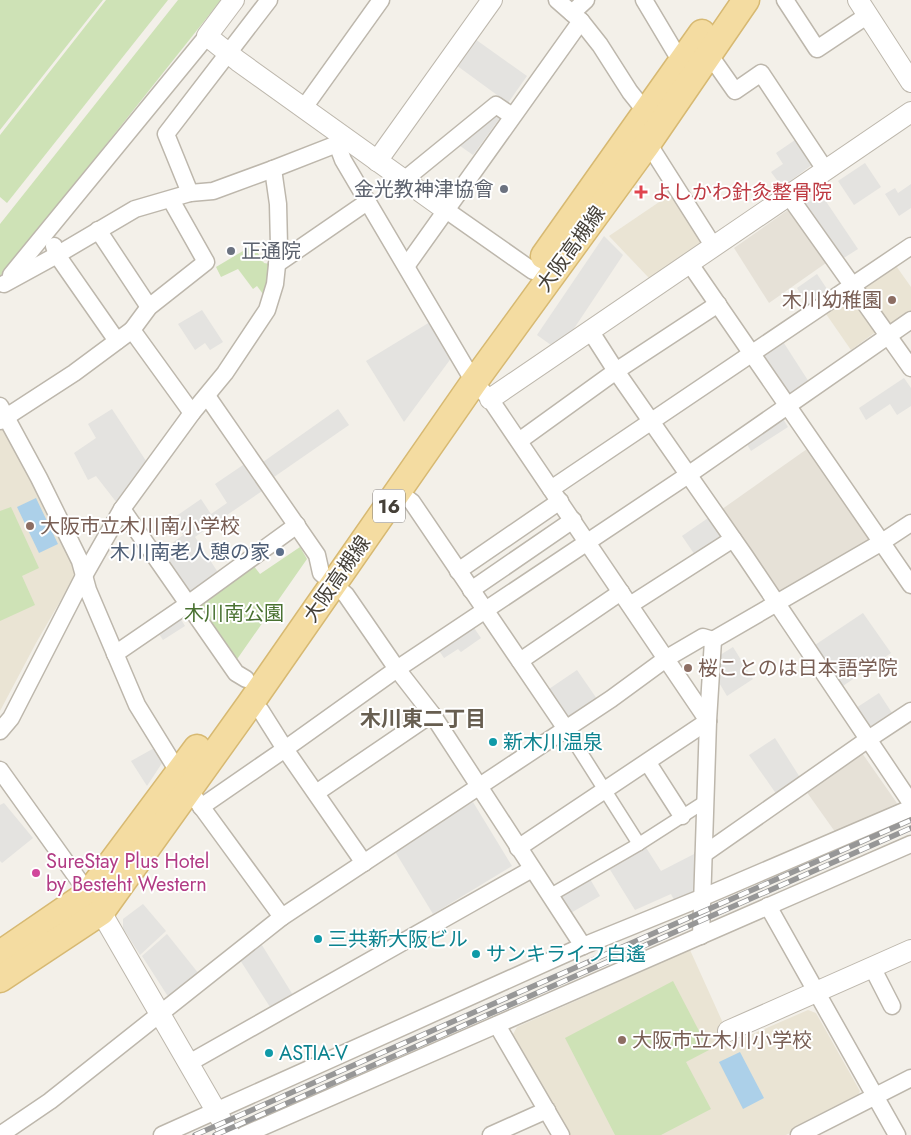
<svg xmlns="http://www.w3.org/2000/svg" width="911" height="1135" font-family="Jost,'Noto Sans JP',sans-serif">
  <rect width="100%" height="100%" fill="#f3f0e9"/>
  <g fill="#e6e1d7">
    <polygon points="788,210 826,263 769,303 734,248"/>
    <polygon points="807,449 872,540 778,596 718,512"/>
    <polygon points="862,753 899,806 838,836 806,791"/>
  </g>
  <g fill="#eae4d4">
    <polygon points="671,194 703,244 649,278 609,236"/>
    <polygon points="894,263 911,287 911,313 895,325 889,322 863,286"/>
    <polygon points="850,293 877,331 851,350 824,311"/>
    <polygon points="0,423 80,567 36,643 0,711"/>
    <polygon points="690,950 732,1043 808,1010 816,1013 860,1091 856,1101 786,1135 569,1135 512,1036 517,1027"/>
  </g>
  <g fill="#cee2b6">
    <polygon points="0,0 103,0 0,130"/>
    <polygon points="106,0 168,0 7,203 0,197 0,135"/>
    <polygon points="178,0 221,0 38,230 0,276 0,224"/>
    <polygon points="253,245 264,263 270,264 268,281 263,294 257,286 253,289 238,269 221,277 216,267"/>
    <polygon points="11,507 39,568 22,576 35,605 0,621 0,511"/>
    <polygon points="300,547 307,559 233,665 193,606 253,565 260,574"/>
    <polygon points="673,981 709,1050 686,1062 711,1109 661,1135 615,1135 565,1038"/>
  </g>
  <g fill="#e4e3e0">
    <polygon points="475,39 527,76 508,103 456,65"/>
    <polygon points="494,112 502,115 473,155 456,143"/>
    <polygon points="795,140 813,164 782,187 771,172 783,164 776,153"/>
    <polygon points="865,163 881,187 854,205 838,181"/>
    <polygon points="911,184 911,208 899,216 885,194 895,188 898,193"/>
    <polygon points="821,194 858,249 839,261 802,206"/>
    <polygon points="604,236 623,255 571,333 551,345 537,335"/>
    <polygon points="817,274 831,295 810,309 797,288"/>
    <polygon points="202,310 223,342 210,350 205,343 195,350 178,324"/>
    <polygon points="430,322 452,357 404,422 366,361"/>
    <polygon points="782,340 809,382 788,396 761,354"/>
    <polygon points="904,378 911,388 911,406 897,415 890,404 866,420 859,408"/>
    <polygon points="112,409 148,464 117,503 96,476 88,480 74,453 96,438 88,424"/>
    <polygon points="338,409 349,425 274,477 263,462"/>
    <polygon points="782,417 788,427 751,451 745,441"/>
    <polygon points="246,463 265,489 195,537 219,574 189,594 160,552 183,535 172,519 201,499 211,514 227,503 215,484"/>
    <polygon points="711,516 726,538 697,558 682,536"/>
    <polygon points="863,613 891,653 840,688 812,647"/>
    <polygon points="179,616 185,626 163,640 157,631"/>
    <polygon points="472,625 481,638 461,652 458,649 444,658 438,649"/>
    <polygon points="733,647 753,679 727,696 715,676 717,657"/>
    <polygon points="577,670 597,699 565,720 546,691"/>
    <polygon points="879,693 894,716 871,731 856,708"/>
    <polygon points="775,738 801,779 777,795 749,755"/>
    <polygon points="156,747 164,760 147,786 131,761"/>
    <polygon points="473,802 512,866 433,914 394,850"/>
    <polygon points="4,803 33,838 2,863 0,861 0,805"/>
    <polygon points="645,846 661,871 696,853 696,892 675,902 671,894 635,910 609,868"/>
    <polygon points="590,879 600,896 569,914 560,896"/>
    <polygon points="143,904 166,931 140,955 123,928 123,919"/>
    <polygon points="167,934 199,974 169,998 142,956"/>
    <polygon points="260,942 293,995 270,1007 240,960"/>
  </g>
  <g fill="#acd0e9">
    <polygon points="36,498 58,544 39,553 17,507"/>
    <polygon points="740,1052 764,1098 743,1109 719,1062"/>
  </g>
  <g fill="none" stroke-linecap="round" stroke-linejoin="round">
    <g stroke="#bdb7ac" stroke-width="15">
      <g id="pedestrian">
        <polyline points="566,729 639,844"/>
        <polyline points="549,896 639,844 706,801"/>
      </g>
    </g>
    <g stroke="#bdb7ac" stroke-width="19">
      <g id="minor">
        <polyline points="557,0 581,21 600,45 630,92 646,112 648,143 714,247"/>
        <polyline points="644,0 681,62"/>
        <polyline points="785,0 817,49 868,15"/>
        <polyline points="572,13 586,0"/>
        <polyline points="709,54 735,91 761,73 826,171"/>
        <polyline points="303,109 381,0"/>
        <polyline points="337,144 343,160 474,382 490,399 708,721"/>
        <polyline points="404,180 496,105 512,116"/>
        <polyline points="190,193 166,134 269,0"/>
        <polyline points="789,196 911,368"/>
        <polyline points="446,210 533,271"/>
        <polyline points="98,230 149,307"/>
        <polyline points="54,246 57,255 117,341"/>
        <polyline points="277,264 367,202"/>
        <polyline points="690,264 911,585"/>
        <polyline points="407,265 581,21"/>
        <polyline points="11,275 207,36"/>
        <polyline points="4,284 57,255 135,209 190,193 213,191 273,169 337,144 339,134"/>
        <polyline points="132,330 149,307 206,262 171,200"/>
        <polyline points="591,332 616,371 745,556 911,803"/>
        <polyline points="207,396 317,555 321,573 346,595 397,669 432,714 583,946"/>
        <polyline points="0,406 39,478 80,561 88,590 137,705 179,773"/>
        <polyline points="0,421 74,373 132,330 192,413"/>
        <polyline points="519,441 616,371 718,304"/>
        <polyline points="551,489 911,246"/>
        <polyline points="399,492 412,502 566,729"/>
        <polyline points="122,509 236,673 246,679"/>
        <polyline points="458,571 560,501"/>
        <polyline points="471,590 573,520"/>
        <polyline points="630,605 733,539"/>
        <polyline points="115,654 188,604 297,525"/>
        <polyline points="520,661 621,592"/>
        <polyline points="250,704 261,711 285,749 364,863"/>
        <polyline points="0,731 11,718 85,574 122,509 192,413 225,373 267,310 275,284 279,246 278,204 273,169"/>
        <polyline points="648,763 682,816"/>
        <polyline points="0,770 93,900"/>
        <polyline points="316,793 432,714"/>
        <polyline points="195,798 282,917"/>
        <polyline points="201,807 285,749 397,669 688,475 911,320"/>
        <polyline points="518,848 708,721"/>
        <polyline points="704,854 867,740 911,711"/>
        <polyline points="768,906 897,1135"/>
        <polyline points="701,936 708,721 713,640"/>
        <polyline points="872,967 892,1006"/>
        <polyline points="497,1025 561,1135"/>
        <polyline points="189,1063 532,869"/>
        <polyline points="0,1135 50,1101 282,917 611,699 667,658 703,637 713,640 882,542 911,523"/>
        <polyline points="162,1135 583,946 701,898 911,808"/>
        <polyline points="244,1135 911,844"/>
        <polyline points="491,1135 547,1110"/>
        <polyline points="799,1135 911,1078"/>
      </g>
    </g>
    <g stroke="#bdb7ac" stroke-width="22">
      <g id="tertiary">
        <polyline points="234,0 207,36 238,61 446,210"/>
        <polyline points="858,0 911,82"/>
        <polyline points="377,161 492,0"/>
        <polyline points="490,399 911,112"/>
        <polyline points="101,912 230,1135"/>
        <polyline points="728,1031 911,950"/>
      </g>
    </g>
    <g stroke="#d7b972" stroke-width="29">
      <g id="primary">
        <polyline points="544,256 702,33"/>
        <polyline points="0,954 89,893 197,748"/>
        <polyline points="0,979 101,912 250,704 474,382 648,143 746,0"/>
      </g>
    </g>
    <use href="#pedestrian" stroke="#fff" stroke-width="12"/>
    <use href="#minor" stroke="#fff" stroke-width="16"/>
    <use href="#tertiary" stroke="#fff" stroke-width="20"/>
    <use href="#primary" stroke="#f4dca1" stroke-width="26"/>
    <g stroke="#979797" stroke-width="5.5">
      <g id="rail">
        <polyline points="195,1135 911,820"/>
        <polyline points="215,1135 911,828"/>
      </g>
    </g>
    <use href="#rail" stroke="#fff" stroke-width="4" stroke-dasharray="11" stroke-linecap="butt"/>
  </g>
  <g fill="#6b7280" stroke="#fff" stroke-width="2">
    <circle cx="504" cy="189" r="5"/>
    <circle cx="231" cy="251" r="5"/>
  </g>
  <path fill="#e0444e" stroke="#fff" stroke-width="2" d="M638.5 184.5h5v5h5v5h-5v5h-5v-5h-5v-5h5z"/>
  <g fill="#8d6e63" stroke="#fff" stroke-width="2">
    <circle cx="892" cy="300" r="5"/>
    <circle cx="30" cy="526" r="5"/>
    <circle cx="688" cy="668" r="5"/>
    <circle cx="622" cy="1040" r="5"/>
  </g>
  <circle fill="#5c6f8a" stroke="#fff" stroke-width="2" cx="280" cy="552" r="5"/>
  <g fill="#0f9aa8" stroke="#fff" stroke-width="2">
    <circle cx="493" cy="742" r="5"/>
    <circle cx="318" cy="939" r="5"/>
    <circle cx="476" cy="954" r="5"/>
    <circle cx="269" cy="1053" r="5"/>
  </g>
  <circle fill="#d1479c" stroke="#fff" stroke-width="2" cx="36" cy="873" r="5"/>
  <g text-anchor="middle" dominant-baseline="central" stroke-width="4" stroke-linejoin="round" paint-order="stroke">
    <rect fill="#fff" stroke="#7d7974" stroke-width="1" x="373" y="489.5" width="32" height="33" rx="4"/>
    <g font-size="19" font-weight="bold" fill="#454038">
      <text x="389" y="506">16</text>
    </g>
    <g font-size="20" fill="#5b616d" stroke="#fff" text-anchor="end">
      <text x="494" y="189">金光教神津協會</text>
      <text x="241" y="251" text-anchor="start">正通院</text>
    </g>
    <g font-size="20" fill="#be3a42" stroke="#fff" text-anchor="start">
      <text x="652" y="192">よしかわ針灸整骨院</text>
    </g>
    <g font-size="20" fill="#454038" stroke="#fff">
      <text transform="translate(571 249) rotate(-54)">大阪高槻線</text>
      <text transform="translate(337 579) rotate(-55)">大阪高槻線</text>
    </g>
    <g font-size="20" fill="#785e54" stroke="#fff" text-anchor="start">
      <text x="882" y="300" text-anchor="end">木川幼稚園</text>
      <text x="40" y="526">大阪市立木川南小学校</text>
      <text x="698" y="668">桜ことのは日本語学院</text>
      <text x="632" y="1040">大阪市立木川小学校</text>
    </g>
    <g font-size="20" fill="#4e5e75" stroke="#fff" text-anchor="end">
      <text x="270" y="552">木川南老人憩の家</text>
    </g>
    <g font-size="20" fill="#497131" stroke="#fff">
      <text x="234" y="613">木川南公園</text>
    </g>
    <g font-size="20" fill="#0d838f" stroke="#fff" text-anchor="start">
      <text x="503" y="742">新木川温泉</text>
      <text x="328" y="939">三共新大阪ビル</text>
      <text x="486" y="954">サンキライフ白遙</text>
      <text x="279" y="1053">ASTIA-V</text>
    </g>
    <g font-size="20" fill="#b23c85" stroke="#fff" text-anchor="start">
      <text x="46" y="861">SureStay Plus Hotel<tspan x="46" dy="23">by Besteht Western</tspan></text>
    </g>
    <g font-size="21" font-weight="bold" fill="#675e50" stroke="#fff">
      <text x="423" y="719">木川東二丁目</text>
    </g>
  </g>
</svg>
